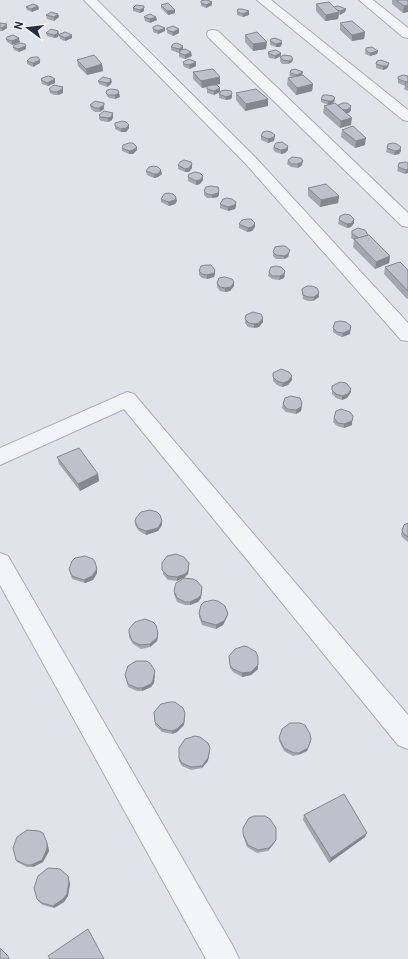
<svg xmlns="http://www.w3.org/2000/svg" width="408" height="959" font-family="Roboto,sans-serif">
  <rect width="100%" height="100%" fill="#e0e3e9"/>
  <g fill="none" stroke-linecap="round" stroke-linejoin="round">
    <g stroke="#a9adb7" stroke-width="2">
      <g id="minor">
        <polygon points="84,0 97,0 255,157 408,323 408,341 401,340 245,163"/>
        <polygon points="257,0 271,0 408,110 408,121 403,120"/>
        <polygon points="359,0 373,0 408,28 408,38 403,37"/>
        <polygon points="213,30 218,31 408,213 408,227 402,226 208,37 207,34 208,31"/>
        <polygon points="127,392 134,394 408,715 408,749 398,745 124,409 0,465 0,448"/>
        <polygon points="0,553 8,556 234,948 239,959 206,959 0,585"/>
      </g>
    </g>
    <use href="#minor" fill="#f3f4f7" fill-rule="evenodd"/>
  </g>
  <g fill="#a3a6af">
    <polygon points="202,0 210,0 209,1 212,5 206,8 201,6 201,3 203,0"/>
    <polygon points="392,0 406,0 408,1 408,12 403,13 392,4"/>
    <polygon points="316,4 346,9 345,12 339,15 338,19 325,21 316,11"/>
    <polygon points="161,5 175,10 175,13 168,15 161,8"/>
    <polygon points="38,6 39,9 32,12 27,10 26,7"/>
    <polygon points="144,6 144,11 140,13 133,11 133,8"/>
    <polygon points="237,12 249,15 243,17 237,15"/>
    <polygon points="58,14 59,17 54,21 47,19 46,15"/>
    <polygon points="144,17 156,17 157,20 150,23 145,21"/>
    <polygon points="0,23 7,28 2,31 0,31"/>
    <polygon points="340,23 365,32 364,39 352,41 340,30"/>
    <polygon points="165,28 165,31 158,34 153,32 153,29"/>
    <polygon points="167,30 179,33 173,36 167,33"/>
    <polygon points="46,33 59,34 58,37 54,38 47,36"/>
    <polygon points="59,35 72,38 65,41 60,39"/>
    <polygon points="245,35 266,49 253,51 245,42"/>
    <polygon points="6,39 20,42 12,45 7,42"/>
    <polygon points="270,41 282,41 282,44 280,47 276,47 270,45"/>
    <polygon points="26,46 26,49 19,52 14,50 13,47"/>
    <polygon points="171,47 183,50 192,56 185,59 179,57 179,53 171,50"/>
    <polygon points="366,48 378,51 377,54 370,56 365,54"/>
    <polygon points="268,52 281,53 281,56 275,59 269,58 268,56"/>
    <polygon points="280,57 293,59 292,62 288,64 282,64 280,61"/>
    <polygon points="77,60 102,64 103,71 87,75 78,66"/>
    <polygon points="27,61 40,63 33,67 27,64"/>
    <polygon points="183,62 196,62 196,66 190,69 184,67 183,65"/>
    <polygon points="389,63 388,67 386,69 383,70 376,68 376,64"/>
    <polygon points="193,72 220,84 215,85 220,88 220,92 214,95 207,93 207,87 202,88 193,79"/>
    <polygon points="290,73 302,75 313,84 312,91 296,95 287,85 288,78 292,77 289,76"/>
    <polygon points="408,76 408,91 404,89 405,86 398,83 398,77"/>
    <polygon points="55,79 55,83 48,86 42,84 41,80"/>
    <polygon points="98,81 112,82 110,85 107,87 99,84"/>
    <polygon points="49,89 63,91 63,93 58,95 54,95 50,93"/>
    <polygon points="106,93 119,93 120,97 115,99 109,98 107,96"/>
    <polygon points="236,93 268,99 268,106 245,111 236,100"/>
    <polygon points="219,94 232,97 231,99 226,100 219,98"/>
    <polygon points="335,98 334,102 332,104 338,105 351,106 351,110 349,113 346,113 351,125 340,128 323,113 324,106 328,105 321,102 321,99"/>
    <polygon points="104,103 104,109 100,112 95,112 91,109 90,105"/>
    <polygon points="99,115 113,117 112,120 108,122 101,121 99,119"/>
    <polygon points="129,125 129,128 126,132 121,132 115,129 115,126"/>
    <polygon points="342,130 365,145 355,148 341,137"/>
    <polygon points="275,135 274,141 268,143 261,140 261,136"/>
    <polygon points="274,146 288,150 285,153 281,154 275,152 273,149"/>
    <polygon points="137,147 137,150 133,154 129,154 122,151 122,148"/>
    <polygon points="387,148 401,151 399,154 394,155 386,152"/>
    <polygon points="288,160 302,165 298,168 291,167 287,164"/>
    <polygon points="408,163 405,174 397,171 398,167"/>
    <polygon points="178,165 192,168 189,172 185,172 178,169"/>
    <polygon points="146,171 162,174 158,177 154,178 147,175"/>
    <polygon points="188,177 203,180 200,184 196,185 188,181"/>
    <polygon points="308,188 339,196 338,203 320,207 308,196"/>
    <polygon points="219,190 219,194 218,197 212,198 207,198 204,195 204,191"/>
    <polygon points="161,199 177,201 175,204 169,206 161,202"/>
    <polygon points="220,204 236,206 235,209 228,211 220,208"/>
    <polygon points="354,219 354,223 351,227 347,228 338,224 339,220"/>
    <polygon points="239,224 255,227 252,231 247,232 239,228"/>
    <polygon points="352,231 368,235 367,236 390,256 389,263 375,269 353,247 354,240 351,238"/>
    <polygon points="273,252 289,254 288,257 284,259 276,259 273,256"/>
    <polygon points="385,267 408,270 408,298 407,299 384,274"/>
    <polygon points="215,270 215,274 214,277 207,279 202,278 199,275 199,271"/>
    <polygon points="269,272 285,275 284,278 279,280 272,279 268,276"/>
    <polygon points="217,283 234,286 230,291 225,292 220,291 217,287"/>
    <polygon points="302,289 319,297 313,301 308,301 303,299 302,293"/>
    <polygon points="246,315 263,318 263,322 259,327 254,328 248,327 245,323"/>
    <polygon points="333,328 350,334 342,337 337,335 333,332"/>
    <polygon points="273,373 292,376 292,380 288,385 282,387 277,385 273,381"/>
    <polygon points="332,386 351,392 347,398 342,400 336,398 332,394"/>
    <polygon points="283,404 302,406 301,411 296,414 286,412 282,408"/>
    <polygon points="353,416 352,425 344,428 337,426 333,422 334,418"/>
    <polygon points="57,457 98,474 99,481 80,491 59,464"/>
    <polygon points="135,521 162,525 158,531 146,535 139,531 135,525"/>
    <polygon points="408,523 408,542 402,537 401,534 404,525"/>
    <polygon points="162,563 189,567 188,574 185,577 177,581 168,580 163,574"/>
    <polygon points="69,569 97,573 93,580 85,583 72,579"/>
    <polygon points="202,587 201,598 198,602 190,605 185,605 177,602 174,594 174,591"/>
    <polygon points="199,613 228,614 227,617 223,625 216,629 202,625 199,617"/>
    <polygon points="129,633 158,633 158,637 157,641 150,647 141,649 133,644 129,637"/>
    <polygon points="229,656 258,669 251,675 242,677 233,672 230,668"/>
    <polygon points="155,671 155,674 154,683 151,687 142,691 137,691 128,687 125,675"/>
    <polygon points="154,712 185,716 184,725 177,732 172,734 162,732 155,725"/>
    <polygon points="282,729 311,742 307,751 298,755 293,756 284,751 279,741"/>
    <polygon points="179,748 208,761 202,768 191,770 182,766 179,761"/>
    <polygon points="304,815 365,837 329,863 303,820"/>
    <polygon points="243,828 275,842 268,851 257,853 247,847 243,836"/>
    <polygon points="43,833 48,846 49,851 43,862 33,867 27,867 17,862 16,860"/>
    <polygon points="68,876 70,884 68,896 64,902 54,908 43,905 39,902 37,899"/>
  </g>
  <g fill="#84878f">
    <polygon points="212,2 212,5 206,8 206,5"/>
    <polygon points="408,5 408,12 403,13 404,6"/>
    <polygon points="38,6 39,9 32,12 31,9"/>
    <polygon points="144,8 144,11 140,13 140,10"/>
    <polygon points="346,9 345,12 340,15 340,11"/>
    <polygon points="175,10 175,13 168,15 167,11"/>
    <polygon points="249,11 249,15 243,17 243,14"/>
    <polygon points="339,12 338,19 325,21 326,15"/>
    <polygon points="58,14 59,17 54,21 54,17"/>
    <polygon points="156,17 157,20 150,23 150,19"/>
    <polygon points="7,24 7,28 2,31 2,28"/>
    <polygon points="165,28 165,31 158,34 158,31"/>
    <polygon points="179,29 179,33 173,36 173,32"/>
    <polygon points="58,31 59,34 58,37 54,38 54,35"/>
    <polygon points="365,32 364,39 352,41 352,35"/>
    <polygon points="72,35 72,38 65,41 65,38"/>
    <polygon points="19,38 20,42 12,45 12,41"/>
    <polygon points="282,41 282,44 280,47 276,47 276,44"/>
    <polygon points="267,42 266,49 253,51 253,44"/>
    <polygon points="26,46 26,49 19,52 18,49"/>
    <polygon points="183,46 183,50 179,53 179,49"/>
    <polygon points="378,51 377,54 370,56 370,53"/>
    <polygon points="191,52 192,56 185,59 185,55"/>
    <polygon points="281,53 281,56 275,59 275,56"/>
    <polygon points="293,59 292,62 288,64 289,61"/>
    <polygon points="40,60 40,63 33,67 33,63"/>
    <polygon points="196,62 196,66 190,69 189,65"/>
    <polygon points="389,63 388,67 386,69 383,70 383,66"/>
    <polygon points="102,64 103,71 87,75 86,69"/>
    <polygon points="303,72 302,75 296,79 297,75"/>
    <polygon points="220,77 220,84 202,88 201,81"/>
    <polygon points="55,79 55,83 48,86 47,83"/>
    <polygon points="111,79 112,82 110,85 107,87 107,83"/>
    <polygon points="313,84 312,91 296,95 297,88"/>
    <polygon points="63,87 63,93 58,95 57,92"/>
    <polygon points="220,88 220,92 214,95 214,91"/>
    <polygon points="119,93 120,97 115,99 115,95"/>
    <polygon points="232,93 232,97 231,99 226,100 226,97"/>
    <polygon points="335,98 334,102 332,104 328,105 328,101"/>
    <polygon points="268,99 268,106 245,111 246,104"/>
    <polygon points="104,103 104,109 100,112 99,108"/>
    <polygon points="351,106 351,110 349,113 345,113 345,110"/>
    <polygon points="113,113 113,117 112,120 108,122 108,118"/>
    <polygon points="352,118 351,125 340,128 341,121"/>
    <polygon points="129,125 129,128 126,132 121,132 121,129"/>
    <polygon points="275,135 274,141 268,143 268,139"/>
    <polygon points="366,138 365,145 355,148 356,141"/>
    <polygon points="288,146 288,150 285,153 281,154 281,150"/>
    <polygon points="137,147 137,150 133,154 129,154 129,151"/>
    <polygon points="401,147 401,151 399,154 394,155 395,151"/>
    <polygon points="303,161 302,165 298,168 298,164"/>
    <polygon points="192,164 192,168 189,172 185,172 185,169"/>
    <polygon points="408,169 408,173 405,174 406,170"/>
    <polygon points="161,170 162,174 158,177 154,178 154,174"/>
    <polygon points="203,176 203,180 200,184 196,185 196,181"/>
    <polygon points="219,190 219,194 218,197 212,198 212,195"/>
    <polygon points="339,196 338,203 320,207 321,200"/>
    <polygon points="176,197 177,201 175,204 169,206 168,202"/>
    <polygon points="236,202 236,206 235,209 228,211 228,207"/>
    <polygon points="354,219 354,223 351,227 347,228 347,224"/>
    <polygon points="255,223 255,227 252,231 247,232 248,228"/>
    <polygon points="290,250 288,257 284,259 284,256"/>
    <polygon points="390,256 389,263 375,269 376,262"/>
    <polygon points="215,270 215,274 214,277 207,279 207,275"/>
    <polygon points="285,271 284,278 279,280 280,276"/>
    <polygon points="234,282 234,286 230,291 225,292 225,288"/>
    <polygon points="319,293 319,297 313,301 314,297"/>
    <polygon points="263,318 263,322 259,327 254,328 254,324"/>
    <polygon points="351,326 350,334 342,337 343,333"/>
    <polygon points="292,376 292,380 288,385 282,387 283,383"/>
    <polygon points="351,389 351,392 347,398 342,400 342,396"/>
    <polygon points="302,403 301,411 296,414 296,410"/>
    <polygon points="352,421 352,425 344,428 344,424"/>
    <polygon points="98,474 99,481 80,491 78,484"/>
    <polygon points="162,521 162,525 158,531 146,535 146,531"/>
    <polygon points="189,563 188,574 185,577 177,581 177,577"/>
    <polygon points="97,569 97,573 93,580 85,583 84,580"/>
    <polygon points="202,587 201,598 198,602 190,605 190,602"/>
    <polygon points="228,614 227,617 223,625 216,629 216,625"/>
    <polygon points="158,633 158,637 157,641 150,647 150,644"/>
    <polygon points="258,665 258,669 251,675 242,677 242,673"/>
    <polygon points="155,671 155,674 154,683 151,687 142,691 142,688"/>
    <polygon points="185,713 184,725 177,732 172,734 172,731"/>
    <polygon points="311,739 307,751 298,755 299,753"/>
    <polygon points="210,751 208,761 202,768 202,766"/>
    <polygon points="367,833 365,837 329,863 331,858"/>
    <polygon points="276,840 275,842 268,851 269,848"/>
    <polygon points="47,843 48,846 49,851 43,862 33,867 31,865"/>
    <polygon points="68,876 70,884 68,896 64,902 54,908 53,906"/>
  </g>
  <g fill="#bdc1cc" stroke="#84878f">
    <polygon points="204,0 207,0 212,2 206,5 201,3 201,1"/>
    <polygon points="396,0 406,0 408,1 408,5 404,6"/>
    <polygon points="329,2 339,12 326,15 316,4"/>
    <polygon points="168,3 175,10 167,11 161,5"/>
    <polygon points="33,4 38,6 31,9 26,7"/>
    <polygon points="136,5 144,6 144,8 140,10 133,8"/>
    <polygon points="338,6 346,9 340,11 337,10 334,7"/>
    <polygon points="238,9 242,9 249,11 243,14 237,12"/>
    <polygon points="51,12 58,14 54,17 46,15"/>
    <polygon points="150,14 156,17 150,19 144,17 145,16"/>
    <polygon points="352,21 365,32 352,35 340,23"/>
    <polygon points="0,23 7,24 2,28 0,27"/>
    <polygon points="158,25 165,28 158,31 153,29 153,27"/>
    <polygon points="173,26 179,29 173,32 167,30 167,28"/>
    <polygon points="51,29 58,31 57,34 54,35 46,33"/>
    <polygon points="65,32 72,35 65,38 59,35 60,34"/>
    <polygon points="257,32 267,42 253,44 245,35"/>
    <polygon points="13,35 19,38 12,41 6,39 7,37"/>
    <polygon points="275,38 282,41 280,43 276,44 270,41 271,39"/>
    <polygon points="20,43 25,44 26,46 18,49 13,47 14,45"/>
    <polygon points="177,43 183,46 179,49 171,47 173,44"/>
    <polygon points="372,47 378,51 370,53 366,51 366,48"/>
    <polygon points="185,49 191,52 185,55 179,53 181,50"/>
    <polygon points="276,50 281,53 275,56 270,54 268,52"/>
    <polygon points="94,55 102,64 86,69 77,60"/>
    <polygon points="284,55 291,56 293,59 289,61 283,60 280,57"/>
    <polygon points="34,57 38,57 40,60 33,63 27,61 30,58"/>
    <polygon points="189,59 196,62 189,65 184,64 183,62"/>
    <polygon points="381,60 389,63 387,66 383,66 376,64 377,61"/>
    <polygon points="213,69 220,77 201,81 193,72"/>
    <polygon points="295,69 303,72 297,75 290,73 291,70"/>
    <polygon points="303,75 313,84 297,88 288,78"/>
    <polygon points="403,75 408,76 408,81 406,82 398,79 398,77"/>
    <polygon points="48,76 52,77 55,79 47,83 41,80 42,78"/>
    <polygon points="103,77 111,79 110,82 107,83 98,81"/>
    <polygon points="406,83 408,83 408,87 405,85"/>
    <polygon points="54,85 63,87 62,89 57,92 53,92 49,89"/>
    <polygon points="213,85 217,85 220,88 214,91 207,89 207,86"/>
    <polygon points="111,89 118,90 119,93 115,95 108,95 106,93 107,90"/>
    <polygon points="256,89 268,99 246,104 236,93"/>
    <polygon points="225,90 231,91 232,93 231,95 226,97 219,94 221,91"/>
    <polygon points="323,95 327,95 333,96 335,98 332,101 328,101 321,99"/>
    <polygon points="95,101 104,103 104,105 99,108 95,108 90,105"/>
    <polygon points="335,103 352,118 341,121 324,106"/>
    <polygon points="343,103 347,103 351,106 349,109 345,110 342,109 338,105"/>
    <polygon points="104,111 113,113 111,117 108,118 101,117 99,115"/>
    <polygon points="122,121 126,122 129,125 126,128 121,129 115,126 115,123"/>
    <polygon points="353,126 366,138 356,141 342,130"/>
    <polygon points="267,131 271,132 275,135 274,137 268,139 261,136 263,132"/>
    <polygon points="282,142 288,146 286,149 281,150 275,148 274,146 276,143"/>
    <polygon points="129,143 133,143 137,147 133,150 129,151 122,148 123,145"/>
    <polygon points="393,143 397,144 401,147 399,150 395,151 387,148 388,144"/>
    <polygon points="292,157 301,158 303,161 298,164 291,164 288,160"/>
    <polygon points="184,160 191,162 192,164 189,168 185,169 178,165 180,162"/>
    <polygon points="406,162 408,163 408,169 406,170 398,167 399,163"/>
    <polygon points="154,166 158,167 161,170 158,174 154,174 146,171 149,167"/>
    <polygon points="195,172 200,173 203,176 200,180 196,181 188,177 189,174"/>
    <polygon points="326,184 339,196 321,200 308,188"/>
    <polygon points="211,186 218,187 219,190 218,193 212,195 207,194 204,191 206,187"/>
    <polygon points="168,193 173,194 176,197 175,200 168,202 161,199 164,194"/>
    <polygon points="227,198 232,199 236,202 235,205 228,207 220,204 223,199"/>
    <polygon points="345,214 350,215 354,219 352,223 347,224 339,220 340,216"/>
    <polygon points="247,219 251,219 255,223 252,227 248,228 239,224 242,220"/>
    <polygon points="358,228 365,230 368,235 366,236 359,238 352,234 352,231"/>
    <polygon points="369,235 390,256 376,262 354,239"/>
    <polygon points="280,246 285,246 290,250 288,254 284,256 276,255 273,252 275,247"/>
    <polygon points="400,262 408,270 408,291 385,267"/>
    <polygon points="206,265 211,265 215,270 214,273 207,275 202,274 199,271 201,266"/>
    <polygon points="276,266 281,267 285,271 284,274 280,276 272,276 269,272 271,267"/>
    <polygon points="225,277 232,279 234,282 231,287 225,288 220,287 217,283 219,278"/>
    <polygon points="307,286 312,286 317,288 319,293 314,297 308,297 303,295 302,289"/>
    <polygon points="253,312 261,314 263,318 259,323 254,324 249,323 245,319 246,315"/>
    <polygon points="340,321 346,322 351,326 350,330 343,333 337,332 333,328 335,322"/>
    <polygon points="281,369 289,372 292,376 288,381 283,383 277,381 273,377 273,373"/>
    <polygon points="340,382 346,383 351,389 348,394 342,396 336,394 332,390 332,386"/>
    <polygon points="291,396 300,398 302,403 301,407 296,410 287,409 283,404 285,398"/>
    <polygon points="341,409 350,412 353,416 352,421 344,424 338,423 334,418 336,411"/>
    <polygon points="79,448 98,474 78,484 57,457"/>
    <polygon points="150,510 157,512 160,515 162,521 158,528 146,531 138,528 135,521 136,518 141,512"/>
    <polygon points="408,523 408,537 403,533 402,530 404,525"/>
    <polygon points="176,554 184,557 189,563 188,571 185,574 177,577 168,576 162,570 162,563 167,556"/>
    <polygon points="85,556 93,559 95,562 97,569 92,576 84,580 72,576 69,569 72,561 75,558"/>
    <polygon points="184,578 193,579 197,581 202,587 201,595 198,598 190,602 185,602 177,598 174,591 176,583"/>
    <polygon points="213,600 218,601 225,606 228,614 224,621 216,625 202,621 199,613 201,605 204,602"/>
    <polygon points="145,619 153,622 156,625 158,633 157,638 150,644 140,645 132,641 129,633 129,629 135,622"/>
    <polygon points="244,646 248,647 256,652 258,657 258,665 251,672 242,673 233,669 230,665 229,656 235,649"/>
    <polygon points="136,661 146,661 150,663 155,671 153,680 151,684 142,688 137,688 128,684 125,675 128,666"/>
    <polygon points="170,702 175,702 183,708 185,713 184,722 177,729 172,731 162,729 155,722 154,712 161,704"/>
    <polygon points="290,723 300,723 305,725 310,734 311,739 308,748 299,753 294,753 284,748 279,738 282,729"/>
    <polygon points="195,736 200,737 208,743 210,748 208,758 202,766 191,767 182,763 179,758 179,748 185,739"/>
    <polygon points="344,794 367,833 331,858 304,815"/>
    <polygon points="254,816 265,816 270,819 276,828 276,840 269,848 258,850 248,845 243,834 243,828 249,818"/>
    <polygon points="27,830 39,831 43,833 47,843 47,849 42,860 31,865 26,865 16,860 13,848 17,837"/>
    <polygon points="48,868 60,869 68,876 69,882 67,894 63,899 53,906 42,903 37,899 34,888 38,876"/>
    <polygon points="88,929 104,959 50,959 48,956"/>
    <polygon points="0,948 8,956 9,959 0,959"/>
  </g>
  <g transform="translate(28 28) rotate(285)" stroke="#f0f2f7" stroke-width="3" paint-order="stroke">
  <path d="M0-3L7 15L0 10L-7 15Z" fill="#282f41"/>
  <text y="-6" font-size="11" font-weight="bold" text-anchor="middle" fill="#282f41">N</text>
  </g>
</svg>
